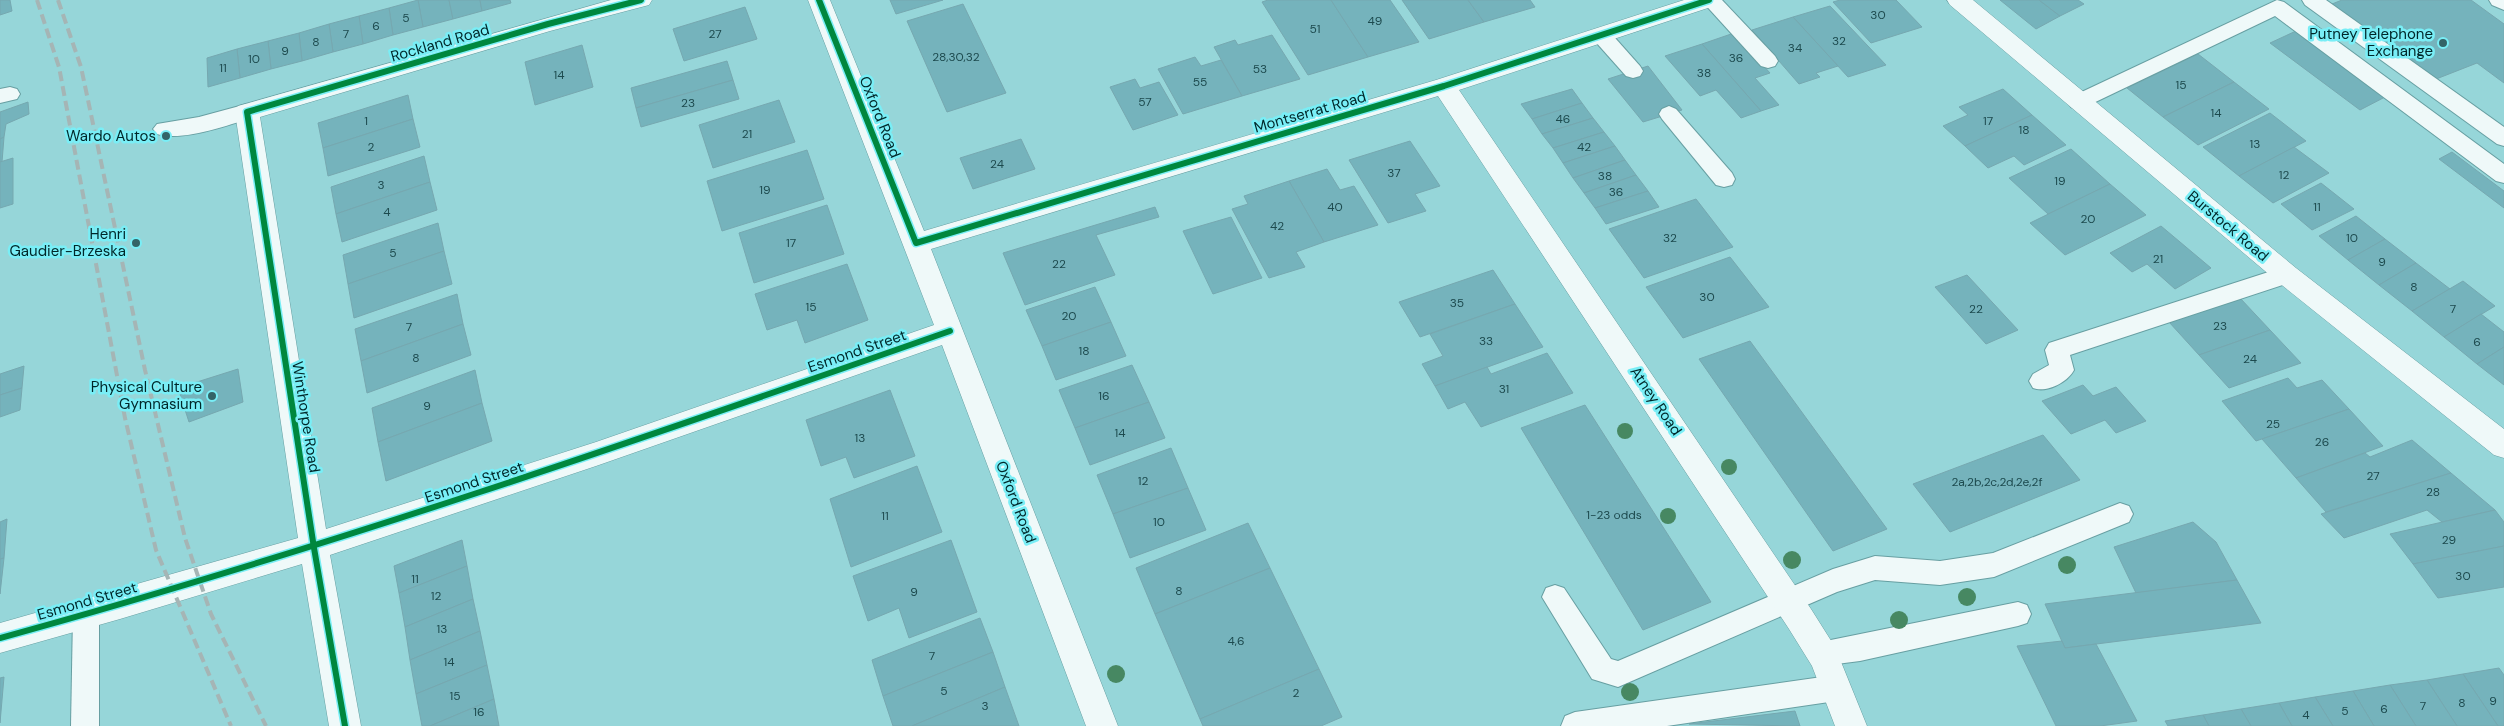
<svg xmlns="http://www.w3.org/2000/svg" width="2504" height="726" font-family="'DM Sans',sans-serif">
  <rect width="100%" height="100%" fill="#96d6d9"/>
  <g fill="#75b3bc" stroke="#76a8b0">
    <polygon points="0,0 10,0 12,11 0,15"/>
    <polygon points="418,0 449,0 453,19 423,27"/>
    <polygon points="418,0 423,27 393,35 389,8"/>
    <polygon points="449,0 480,0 482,11 453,19"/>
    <polygon points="480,0 510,0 511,3 482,11"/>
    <polygon points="890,0 943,0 896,14"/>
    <polygon points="1268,0 1331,0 1368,57 1308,75 1262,2"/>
    <polygon points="1331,0 1390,0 1419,42 1368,57"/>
    <polygon points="1402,0 1468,0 1484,22 1429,39"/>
    <polygon points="1468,0 1530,0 1535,7 1484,22"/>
    <polygon points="1840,0 1896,0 1922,27 1871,43 1833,2"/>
    <polygon points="2000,0 2039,0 2060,16 2036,29"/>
    <polygon points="2039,0 2078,0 2084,4 2060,16"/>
    <polygon points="2342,0 2471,0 2504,24 2504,83 2477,63 2431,81 2332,4"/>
    <polygon points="963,4 1006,93 947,112 907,21"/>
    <polygon points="1830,6 1886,65 1848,77 1793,17"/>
    <polygon points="745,7 757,39 684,61 673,29"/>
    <polygon points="389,8 393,35 363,44 359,16"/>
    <polygon points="359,16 363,44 333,52 329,24"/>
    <polygon points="1793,17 1838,66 1816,73 1820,77 1799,84 1752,30"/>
    <polygon points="329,24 333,52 302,61 299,33"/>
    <polygon points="2296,31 2385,97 2360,110 2270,43"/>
    <polygon points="299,33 302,61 271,69 268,41"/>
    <polygon points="1734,33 1770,73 1755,78 1779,105 1761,111 1702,44"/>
    <polygon points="1272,35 1300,79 1242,96 1214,47 1235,40 1238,45"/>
    <polygon points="268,41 271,69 240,78 237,49"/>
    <polygon points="1702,44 1761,111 1741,118 1716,90 1700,96 1665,56"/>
    <polygon points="582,45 593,87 535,105 525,62"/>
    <polygon points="237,49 240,78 208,87 207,58"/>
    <polygon points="2198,54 2234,82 2163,117 2127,88"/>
    <polygon points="1195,57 1201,66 1221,60 1242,96 1183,114 1158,69"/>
    <polygon points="727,61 733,80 636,108 631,88"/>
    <polygon points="1648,66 1682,110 1643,122 1608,79"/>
    <polygon points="1135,79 1140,88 1159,82 1178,115 1133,130 1110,87"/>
    <polygon points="733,80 739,99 641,127 636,108"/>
    <polygon points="2234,82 2269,109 2198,145 2163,117"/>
    <polygon points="1572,89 1582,103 1532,119 1521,104"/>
    <polygon points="2003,89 2032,115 1965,146 1943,126 1968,115 1959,107"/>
    <polygon points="408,95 413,119 323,148 318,123"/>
    <polygon points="779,100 795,142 713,168 699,125"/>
    <polygon points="28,102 29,114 6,124 4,137 0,139 0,112"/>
    <polygon points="1582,103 1593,118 1542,134 1532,119"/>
    <polygon points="2270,113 2306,141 2239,176 2203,147"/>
    <polygon points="2032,115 2066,145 2024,165 2014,156 1988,168 1965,146"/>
    <polygon points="1593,118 1604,132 1553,148 1542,134"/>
    <polygon points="413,119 420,147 328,176 323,148"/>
    <polygon points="1604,132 1615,146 1563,163 1553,148"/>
    <polygon points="4,137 2,162 0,162 0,139"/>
    <polygon points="1021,139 1035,169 973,189 960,158"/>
    <polygon points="1410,141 1440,186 1415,194 1426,211 1388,223 1349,160"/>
    <polygon points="1615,146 1625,160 1573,178 1563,163"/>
    <polygon points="2294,147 2329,173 2273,203 2239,176"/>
    <polygon points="2071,149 2110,184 2048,214 2009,178"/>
    <polygon points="807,150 824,199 722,231 707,181"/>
    <polygon points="2452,152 2504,191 2504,208 2439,159"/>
    <polygon points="424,156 430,182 336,214 331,187"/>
    <polygon points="13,158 13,204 0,208 0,162"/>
    <polygon points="1625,160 1636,175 1584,193 1573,178"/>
    <polygon points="1327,169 1340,190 1354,186 1378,225 1324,242 1289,181"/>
    <polygon points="1636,175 1648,191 1595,208 1584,193"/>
    <polygon points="1289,181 1324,242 1296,252 1305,267 1269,278 1232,209 1248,204 1244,196"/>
    <polygon points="430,182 437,210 342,242 336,214"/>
    <polygon points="2321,183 2354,209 2312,230 2281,204"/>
    <polygon points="2110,184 2146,215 2065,255 2030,223"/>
    <polygon points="1648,191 1659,207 1606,224 1595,208"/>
    <polygon points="1696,199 1733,247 1644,278 1609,229"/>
    <polygon points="827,205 844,254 754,283 739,233"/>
    <polygon points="1155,207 1159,217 1096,235 1115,275 1025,305 1003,253"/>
    <polygon points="2356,216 2385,239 2348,260 2319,236"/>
    <polygon points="1231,217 1262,278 1213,294 1183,231"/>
    <polygon points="438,223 444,251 348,284 343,255"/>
    <polygon points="2161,226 2211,268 2175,289 2147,264 2132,272 2110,253"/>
    <polygon points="2385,239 2416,263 2379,285 2348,260"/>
    <polygon points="444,251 452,284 354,318 348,284"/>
    <polygon points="1730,257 1769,307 1683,338 1646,287"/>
    <polygon points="2416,263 2450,289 2412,311 2379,285"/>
    <polygon points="847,264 868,320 805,343 797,320 767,330 755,294"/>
    <polygon points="1493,270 1515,304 1420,337 1399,302"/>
    <polygon points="1967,275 2018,330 1986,344 1935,287"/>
    <polygon points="2463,281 2495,306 2444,337 2412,311"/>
    <polygon points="1095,287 1111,322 1042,346 1026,310"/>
    <polygon points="457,294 463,324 361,361 355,329"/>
    <polygon points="2240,298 2270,330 2199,355 2169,322"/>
    <polygon points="1515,304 1543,347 1435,386 1422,364 1443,356 1430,334"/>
    <polygon points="2481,314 2504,332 2504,347 2477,364 2444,337"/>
    <polygon points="1111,322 1126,356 1056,380 1042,346"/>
    <polygon points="463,324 471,355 367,393 361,361"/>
    <polygon points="2270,330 2301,363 2229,388 2199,355"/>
    <polygon points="1750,341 1887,529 1833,551 1699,359"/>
    <polygon points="2504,347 2504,385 2477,364"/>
    <polygon points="1547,353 1573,393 1481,427 1465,402 1448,409 1435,386 1487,367 1491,374"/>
    <polygon points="1132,365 1149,402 1075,428 1059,390"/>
    <polygon points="24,366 22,388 0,395 0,374"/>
    <polygon points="238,369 243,402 189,422 178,388"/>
    <polygon points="475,370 482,403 378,442 372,408"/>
    <polygon points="2288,378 2297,388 2322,380 2349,409 2256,441 2222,401"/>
    <polygon points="2083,385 2093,396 2116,387 2146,421 2116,433 2105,420 2071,434 2042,401"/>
    <polygon points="22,388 20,410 0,417 0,395"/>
    <polygon points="890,390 915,456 854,478 846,457 821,466 806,420"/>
    <polygon points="1149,402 1165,438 1090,465 1075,428"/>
    <polygon points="482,403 492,441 386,481 378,442"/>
    <polygon points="1585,405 1711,602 1643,630 1521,428"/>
    <polygon points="2349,409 2383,446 2296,478 2262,439"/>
    <polygon points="2043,435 2080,480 1950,532 1913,484"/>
    <polygon points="2412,440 2451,473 2326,512 2296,478 2365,453 2370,457"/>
    <polygon points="1171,448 1188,488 1113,514 1097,475"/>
    <polygon points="917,466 942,532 851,567 830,499"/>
    <polygon points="2451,473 2495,510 2442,522 2427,510 2344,538 2321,514"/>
    <polygon points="1188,488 1206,530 1130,558 1113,514"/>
    <polygon points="2495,510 2504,522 2504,546 2413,564 2390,534"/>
    <polygon points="7,519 4,558 0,559 0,522"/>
    <polygon points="2193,522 2216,542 2237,580 2136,593 2114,547"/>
    <polygon points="1248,523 1270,568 1155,614 1136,568"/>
    <polygon points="462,540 467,566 399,593 394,566"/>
    <polygon points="951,540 977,612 909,638 899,608 868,621 853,576"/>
    <polygon points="2504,546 2504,587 2438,598 2413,564"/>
    <polygon points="4,558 0,594 0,559"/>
    <polygon points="467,566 473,599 405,627 399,593"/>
    <polygon points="1270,568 1319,669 1200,719 1155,614"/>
    <polygon points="2237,580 2261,623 2065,648 2045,604"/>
    <polygon points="473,599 480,631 410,660 405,627"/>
    <polygon points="980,618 993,652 883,696 872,660"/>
    <polygon points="480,631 487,665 416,694 410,660"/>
    <polygon points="2062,641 2065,648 2096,644 2137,721 2100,726 2056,726 2017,646"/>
    <polygon points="993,652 1005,687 912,726 893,726 883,696"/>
    <polygon points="487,665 494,699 430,726 422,726 416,694"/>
    <polygon points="2499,668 2504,675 2504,726 2498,726 2463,674"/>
    <polygon points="1319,669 1342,717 1321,726 1203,726 1200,719"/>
    <polygon points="2463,674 2498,726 2457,726 2427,680"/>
    <polygon points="4,677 0,723 0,678"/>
    <polygon points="2427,680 2457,726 2416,726 2390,685"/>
    <polygon points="2390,685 2416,726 2374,726 2353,691"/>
    <polygon points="1005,687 1019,726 912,726"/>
    <polygon points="2353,691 2374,726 2333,726 2315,697"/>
    <polygon points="2315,697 2333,726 2292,726 2279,703"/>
    <polygon points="494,699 499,726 430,726"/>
    <polygon points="2279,703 2292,726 2251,726 2241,709"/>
    <polygon points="2241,709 2251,726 2209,726 2203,715"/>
    <polygon points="1795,711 1800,726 1689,724"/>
    <polygon points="2203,715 2209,726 2168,726 2165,721"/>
  </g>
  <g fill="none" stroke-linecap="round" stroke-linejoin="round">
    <g stroke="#679fa2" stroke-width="2">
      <g id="lane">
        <polygon points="1701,0 1722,0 1775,56 1778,61 1775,66 1768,68 1761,66"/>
        <polygon points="2277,0 2284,2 2504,164 2504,183 2496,181 2275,16 2085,107 2078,110 2071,107 2068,102 2071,97"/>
        <polygon points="2302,0 2326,0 2504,127 2504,146 2497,144 2305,5"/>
        <polygon points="2489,0 2504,0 2504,10 2492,5"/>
        <polygon points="1601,28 1608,30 1640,66 1643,71 1640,76 1633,78 1626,76 1594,40 1591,35 1594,30"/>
        <polygon points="10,87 17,89 20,94 17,99 0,103 0,89"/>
        <path d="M 247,104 L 254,107 L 257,112 L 254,117 C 229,125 182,142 157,134 L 153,129 L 157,124 L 199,117 Z"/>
        <polygon points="1669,106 1676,109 1732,173 1735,179 1732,185 1724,187 1716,185 1662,119 1659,114 1662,109"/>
        <path d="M 2287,266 L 2295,269 L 2298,275 L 2295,281 L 2070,355 L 2074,370 C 2067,383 2046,393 2033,388 L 2029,381 L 2033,374 L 2049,365 L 2045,350 L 2049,343 Z"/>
        <polygon points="2120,503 2129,506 2133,514 2129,522 1994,577 1940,585 1875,580 1837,592 1618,687 1592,679 1542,597 1546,588 1555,585 1564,588 1611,659 1618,661 1833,569 1875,556 1940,561 1993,553"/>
        <polygon points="2018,602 2027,605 2031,614 2027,623 2018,626 1860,661 1821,666 1811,662 1807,653 1811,644"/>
        <polygon points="86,603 95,606 99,615 99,726 71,726 73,615 77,606"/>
        <polygon points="1836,675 1846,679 1850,688 1846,697 1836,701 1667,726 1561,726 1565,716 1575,712"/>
      </g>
    </g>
    <g stroke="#679fa2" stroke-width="1">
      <g id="street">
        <polygon points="611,0 652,0 649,5 550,31 260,117 326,529 596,442 934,325 808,0 830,0 924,231 1436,80 1684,0 1720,0 1717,5 1459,90 1811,609 1835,647 1867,726 1835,726 1812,666 1789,629 1438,96 931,249 1118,726 1086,726 942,345 596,466 330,555 361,726 329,726 302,564 120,619 0,653 0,623 298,538 235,112 238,106"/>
        <polygon points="1947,0 1973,0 2296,268 2504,429 2504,458 2494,455 2278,282 1950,5"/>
      </g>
    </g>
    <use href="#lane" fill="#eff9f9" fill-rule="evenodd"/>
    <use href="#street" fill="#eff9f9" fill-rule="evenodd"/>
    <g stroke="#a5b5b5" stroke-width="4" stroke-dasharray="10 5" stroke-linecap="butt">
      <polyline points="37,0 59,67 125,418 156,550 231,726"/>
      <polyline points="58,0 81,67 145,370 185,538 211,614 266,726"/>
    </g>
    <g stroke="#79eef6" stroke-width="9">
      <g id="cycleway">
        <polyline points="819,0 916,243 1444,86 1709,0"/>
        <path d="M 0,638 C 321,550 636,441 950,331"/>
        <polyline points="345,726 314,548 247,112 548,24 641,0"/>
      </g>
    </g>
    <use href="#cycleway" stroke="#00873e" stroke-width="6"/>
  </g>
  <g fill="#478862">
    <circle cx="1625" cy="431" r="8"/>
    <circle cx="1729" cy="467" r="8"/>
    <circle cx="1668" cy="516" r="8"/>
    <circle cx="1792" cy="560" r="9"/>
    <circle cx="2067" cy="565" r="9"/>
    <circle cx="1967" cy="597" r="9"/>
    <circle cx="1899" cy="620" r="9"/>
    <circle cx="1116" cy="674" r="9"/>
    <circle cx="1630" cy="692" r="9"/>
  </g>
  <g fill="#346467" stroke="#79eef6" stroke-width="2">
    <circle cx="2443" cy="43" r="5"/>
    <circle cx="166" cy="136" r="5"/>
    <circle cx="136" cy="243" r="5"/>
    <circle cx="212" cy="396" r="5"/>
  </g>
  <g text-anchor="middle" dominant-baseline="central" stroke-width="5" stroke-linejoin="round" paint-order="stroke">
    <g font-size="12" fill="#1d4a4e">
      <text x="1878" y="15">30</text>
      <text x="406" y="18">5</text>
      <text x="1375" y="21">49</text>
      <text x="376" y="26">6</text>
      <text x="1315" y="29">51</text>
      <text x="346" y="34">7</text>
      <text x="715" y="34">27</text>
      <text x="1839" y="41">32</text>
      <text x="316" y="42">8</text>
      <text x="1795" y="48">34</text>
      <text x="285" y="51">9</text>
      <text x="956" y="57">28,30,32</text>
      <text x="1736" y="58">36</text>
      <text x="254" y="59">10</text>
      <text x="223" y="68">11</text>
      <text x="1260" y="69">53</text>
      <text x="1704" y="73">38</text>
      <text x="559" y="75">14</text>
      <text x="1200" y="82">55</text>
      <text x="2181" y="85">15</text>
      <text x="1145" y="102">57</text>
      <text x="688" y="103">23</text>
      <text x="2216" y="113">14</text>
      <text x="1563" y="119">46</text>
      <text x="366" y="121">1</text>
      <text x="1988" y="121">17</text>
      <text x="2024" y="130">18</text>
      <text x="747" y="134">21</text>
      <text x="2255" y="144">13</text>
      <text x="371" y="147">2</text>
      <text x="1584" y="147">42</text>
      <text x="997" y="164">24</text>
      <text x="1394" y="173">37</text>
      <text x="2284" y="175">12</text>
      <text x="1605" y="176">38</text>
      <text x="2060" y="181">19</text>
      <text x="381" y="185">3</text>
      <text x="765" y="190">19</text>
      <text x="1616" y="192">36</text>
      <text x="1335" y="207">40</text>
      <text x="2317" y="207">11</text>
      <text x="387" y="212">4</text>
      <text x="2088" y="219">20</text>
      <text x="1277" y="226">42</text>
      <text x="1670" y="238">32</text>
      <text x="2352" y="238">10</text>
      <text x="791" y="243">17</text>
      <text x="393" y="253">5</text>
      <text x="2158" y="259">21</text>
      <text x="2382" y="262">9</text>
      <text x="1059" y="264">22</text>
      <text x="2414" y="287">8</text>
      <text x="1707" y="297">30</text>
      <text x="1457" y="303">35</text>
      <text x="811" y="307">15</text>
      <text x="1976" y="309">22</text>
      <text x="2453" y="309">7</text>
      <text x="1069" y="316">20</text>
      <text x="2220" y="326">23</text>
      <text x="409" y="327">7</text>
      <text x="1486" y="341">33</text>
      <text x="2477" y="342">6</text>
      <text x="1084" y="351">18</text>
      <text x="416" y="358">8</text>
      <text x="2250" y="359">24</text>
      <text x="1504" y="389">31</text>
      <text x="1104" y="396">16</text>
      <text x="427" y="406">9</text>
      <text x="2273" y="424">25</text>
      <text x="1120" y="433">14</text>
      <text x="860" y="438">13</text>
      <text x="2322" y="442">26</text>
      <text x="2373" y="476">27</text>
      <text x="1143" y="481">12</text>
      <text x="1997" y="482">2a,2b,2c,2d,2e,2f</text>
      <text x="2433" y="492">28</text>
      <text x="1614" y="515">1-23 odds</text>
      <text x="885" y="516">11</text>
      <text x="1159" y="522">10</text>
      <text x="2449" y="540">29</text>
      <text x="2463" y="576">30</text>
      <text x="415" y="579">11</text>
      <text x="1179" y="591">8</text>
      <text x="914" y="592">9</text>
      <text x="436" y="596">12</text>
      <text x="442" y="629">13</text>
      <text x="1236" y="641">4,6</text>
      <text x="932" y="656">7</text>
      <text x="449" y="662">14</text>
      <text x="944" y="691">5</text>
      <text x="1296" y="693">2</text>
      <text x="455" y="696">15</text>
      <text x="2493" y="701">9</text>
      <text x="2462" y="703">8</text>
      <text x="985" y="706">3</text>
      <text x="2423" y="706">7</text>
      <text x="2384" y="709">6</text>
      <text x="2345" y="711">5</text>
      <text x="479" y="712">16</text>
      <text x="2306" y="715">4</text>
    </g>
    <g font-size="15" fill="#002729" stroke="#79eef6" text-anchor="end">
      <text x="2433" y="34">Putney Telephone<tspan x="2433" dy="17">Exchange</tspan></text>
      <text x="156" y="136">Wardo Autos</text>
      <text x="126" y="234">Henri<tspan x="126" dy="17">Gaudier-Brzeska</tspan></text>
      <text x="202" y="387">Physical Culture<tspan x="202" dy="17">Gymnasium</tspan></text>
    </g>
    <g font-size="15" fill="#002729" stroke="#79eef6">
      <text transform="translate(440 43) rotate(-16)">Rockland Road</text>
      <text transform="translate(1310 112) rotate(-16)">Montserrat Road</text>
      <text transform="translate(880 117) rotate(68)">Oxford Road</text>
      <text transform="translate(2228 226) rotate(40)">Burstock Road</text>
      <text transform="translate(857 351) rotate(-19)">Esmond Street</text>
      <text transform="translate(1656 401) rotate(56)">Atney Road</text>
      <text transform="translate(306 417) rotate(81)">Winthorpe Road</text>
      <text transform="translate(474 482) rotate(-18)">Esmond Street</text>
      <text transform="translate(1016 502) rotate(69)">Oxford Road</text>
      <text transform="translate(87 601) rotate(-16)">Esmond Street</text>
    </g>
  </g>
</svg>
